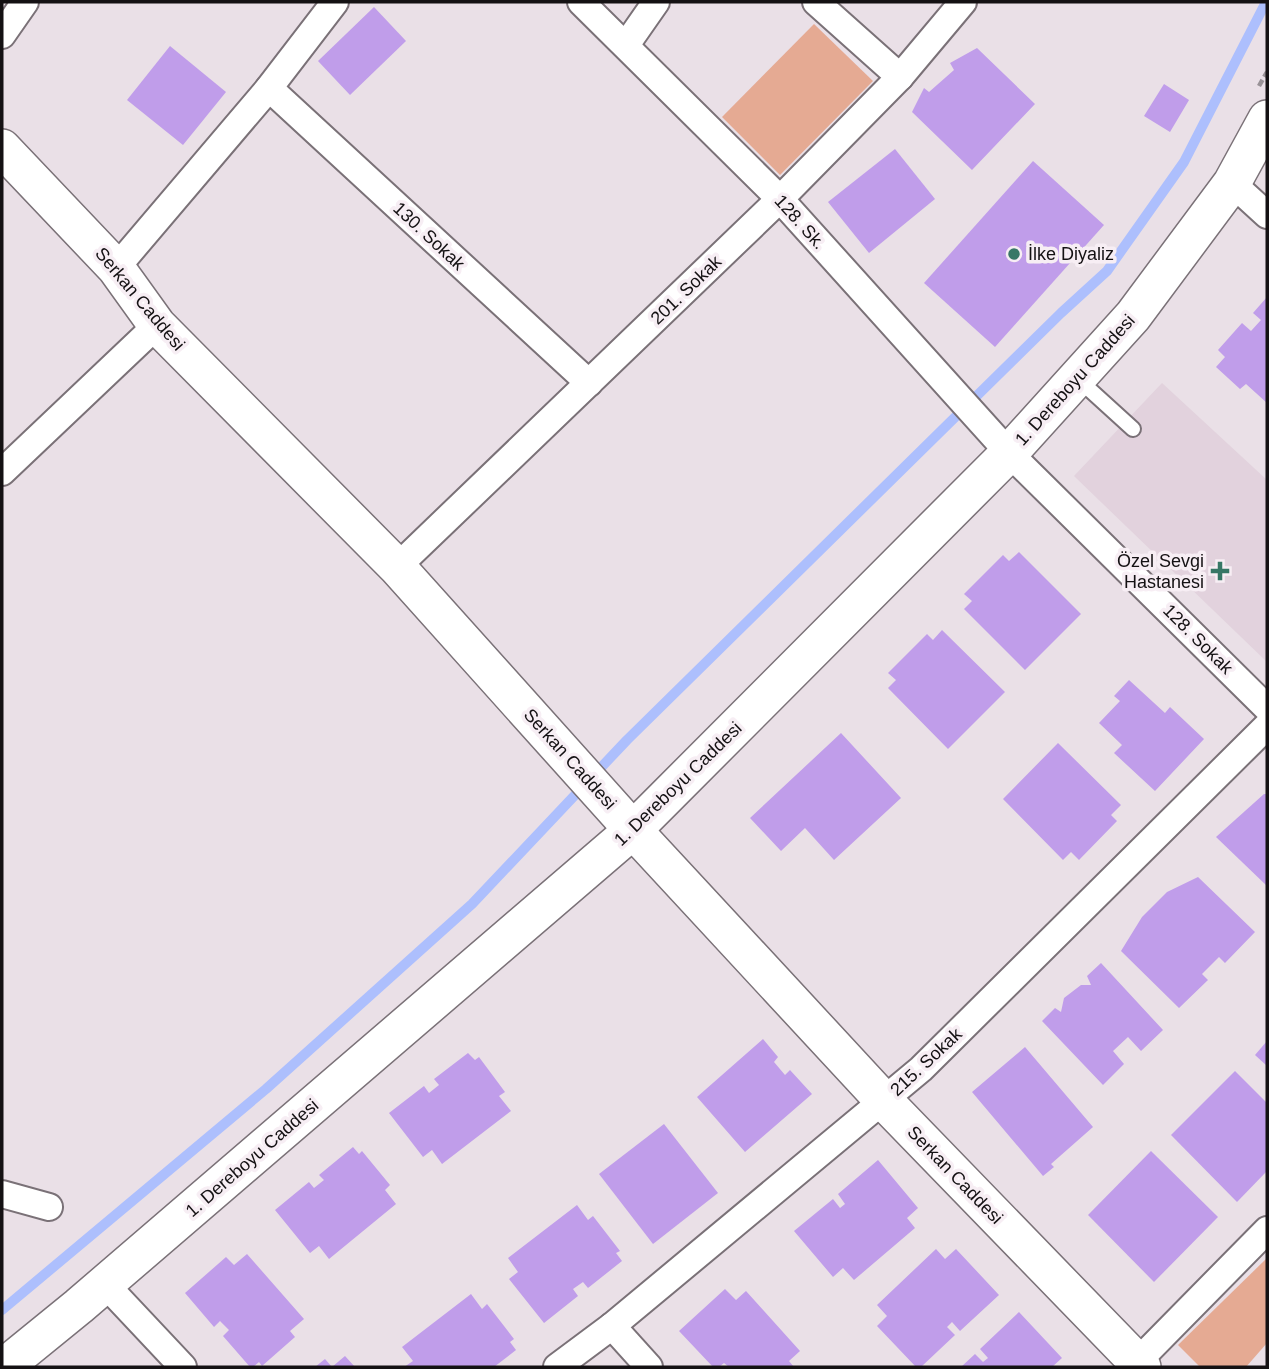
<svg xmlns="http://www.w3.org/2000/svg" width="1269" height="1369" font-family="Arial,sans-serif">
  <rect width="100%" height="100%" fill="#eae0e7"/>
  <polygon fill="#e2d2dd" points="1162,383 1267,480 1267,662 1074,476"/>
  <g fill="#e5aa93">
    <polygon points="814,24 873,81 780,175 722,117"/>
    <polygon points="1267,1258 1267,1343 1246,1367 1200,1367 1178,1345"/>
  </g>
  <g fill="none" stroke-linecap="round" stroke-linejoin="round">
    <polyline stroke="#adbffd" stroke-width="10" points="2,1310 266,1089 472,904 627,740 1061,313 1107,271 1184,162 1266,2"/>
  </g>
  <g fill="#c09dea">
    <polygon points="374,7 406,41 350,95 318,61"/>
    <polygon points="170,46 226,92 183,145 127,100"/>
    <polygon points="977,48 1035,104 972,170 912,112 924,88 929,92 954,70 950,63"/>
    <polygon points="1164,84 1189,100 1170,132 1144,116"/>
    <polygon points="895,149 935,199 869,253 828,202"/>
    <polygon points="1033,161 1104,225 995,347 924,283"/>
    <polygon points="1267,297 1267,403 1246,384 1240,389 1216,367 1225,357 1218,350 1242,323 1251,331 1261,320 1253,313"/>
    <polygon points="1019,552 1081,614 1025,670 964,609 972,601 964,594 1003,555 1009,561"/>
    <polygon points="942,630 1005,692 948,749 888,688 896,680 888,673 927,634 933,640"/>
    <polygon points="1129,680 1165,713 1170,707 1204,739 1155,791 1114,753 1122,745 1099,723 1120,701 1114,696"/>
    <polygon points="841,733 901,798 834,860 805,828 781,851 750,818"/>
    <polygon points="1058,743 1121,805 1111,815 1117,821 1079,860 1071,852 1063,860 1003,799"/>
    <polygon points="1264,794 1267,794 1267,886 1216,837"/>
    <polygon points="1198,877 1255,932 1225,963 1219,957 1202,974 1208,980 1179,1008 1121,951 1142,917 1167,892"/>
    <polygon points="1101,963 1163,1030 1141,1051 1128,1037 1113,1051 1124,1064 1103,1085 1042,1021 1055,1008 1061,1012 1064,998 1081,985 1091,985 1087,976"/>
    <polygon points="763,1039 778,1057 774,1062 785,1075 790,1070 812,1094 745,1152 697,1097"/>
    <polygon points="1267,1041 1267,1066 1255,1055"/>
    <polygon points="1025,1047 1093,1127 1051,1164 1054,1167 1043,1176 972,1092"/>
    <polygon points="468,1053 475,1060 479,1057 505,1092 499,1096 511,1111 442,1164 432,1150 423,1157 389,1113 424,1086 429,1093 439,1085 434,1079"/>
    <polygon points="1235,1071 1267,1103 1267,1171 1237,1202 1171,1135"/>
    <polygon points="664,1124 718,1193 653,1244 599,1174"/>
    <polygon points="353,1147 359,1154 362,1151 390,1185 385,1190 396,1204 329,1259 319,1246 310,1253 275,1210 309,1182 314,1188 324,1180 319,1175"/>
    <polygon points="1151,1151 1218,1217 1154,1282 1088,1215"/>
    <polygon points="878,1160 918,1208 907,1218 915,1228 854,1280 843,1268 833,1277 794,1231 833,1199 840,1208 845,1204 838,1194"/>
    <polygon points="577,1205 588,1220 593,1216 620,1251 616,1253 622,1261 588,1288 583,1282 573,1289 578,1296 544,1323 509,1279 518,1272 508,1258"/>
    <polygon points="936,1249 945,1259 956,1249 999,1295 960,1331 952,1322 947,1327 955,1335 921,1367 916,1367 877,1326 887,1316 877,1305"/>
    <polygon points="247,1254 304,1319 290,1331 295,1337 262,1366 259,1362 253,1367 250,1367 223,1336 229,1330 220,1321 214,1327 185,1293 226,1257 234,1265"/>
    <polygon points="725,1289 736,1300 746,1291 800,1351 789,1361 794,1367 729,1367 724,1363 719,1367 713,1367 679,1331"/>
    <polygon points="471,1294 482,1309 487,1304 514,1339 510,1342 516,1350 494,1367 404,1367 413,1361 402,1347"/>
    <polygon points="1019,1312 1062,1358 1052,1367 961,1367 975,1354 983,1362 988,1358 980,1349"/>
    <polygon points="345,1356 355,1367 315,1367 325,1359 332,1367"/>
  </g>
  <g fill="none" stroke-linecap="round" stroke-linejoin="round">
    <g stroke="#7a7177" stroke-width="18">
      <polyline id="service" points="1078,379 1133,429"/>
    </g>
    <g stroke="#7a7177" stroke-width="30">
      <g id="minor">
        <polyline points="581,2 780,199 1009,453 1267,708"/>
        <polyline points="816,2 900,77"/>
        <polyline points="2,35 25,2"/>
        <polyline points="626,45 656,2"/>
        <polyline points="269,88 589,383"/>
        <polyline points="1232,183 1267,215"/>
        <polyline points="116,268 269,88 335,2"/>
        <polyline points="2,472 157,325"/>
        <polyline points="397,567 780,199 900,77 963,2"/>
        <polyline points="2,1194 49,1207"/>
        <polyline points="105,1284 183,1367"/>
        <polyline points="612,1326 649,1367"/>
        <polyline points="1137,1362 1267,1230"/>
        <polyline points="557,1367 612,1326 921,1069 1267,726"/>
      </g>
    </g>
    <g stroke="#7a7177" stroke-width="40">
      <g id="secondary">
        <polyline points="2,148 116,268 157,325 397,567 633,830 884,1101 1142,1367"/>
        <polyline points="4,1367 79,1306 633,830 665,798 1009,453 1133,316 1232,183 1267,119"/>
      </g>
    </g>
    <polyline stroke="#999297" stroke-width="4.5" stroke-dasharray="7 3.5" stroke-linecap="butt" points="1259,86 1267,72"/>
    <use href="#service" stroke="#fff" stroke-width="14"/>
    <use href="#minor" stroke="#fff" stroke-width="26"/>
    <use href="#secondary" stroke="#fff" stroke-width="37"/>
  </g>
  <g fill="#377766" stroke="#f7eef4" stroke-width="2.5">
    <circle cx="1014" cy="254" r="7"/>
    <path d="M1216.5 560.5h7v7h7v7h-7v7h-7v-7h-7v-7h7z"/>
  </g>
  <g text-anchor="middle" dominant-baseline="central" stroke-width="7" stroke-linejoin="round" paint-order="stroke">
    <g font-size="18" fill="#141113" stroke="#f7eef4">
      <text transform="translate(800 222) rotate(48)">128. Sk.</text>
      <text transform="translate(429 236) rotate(43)">130. Sokak</text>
      <text transform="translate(686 290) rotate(-44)">201. Sokak</text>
      <text transform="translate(140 299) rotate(50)">Serkan Caddesi</text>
      <text transform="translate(1075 380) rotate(-48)">1. Dereboyu Caddesi</text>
      <text transform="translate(1198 639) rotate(45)">128. Sokak</text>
      <text transform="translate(570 759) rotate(48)">Serkan Caddesi</text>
      <text transform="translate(678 784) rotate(-44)">1. Dereboyu Caddesi</text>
      <text transform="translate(926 1062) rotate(-43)">215. Sokak</text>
      <text transform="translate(252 1158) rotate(-41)">1. Dereboyu Caddesi</text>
      <text transform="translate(955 1175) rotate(46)">Serkan Caddesi</text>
    </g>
    <g font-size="18" fill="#141113" stroke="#f7eef4" text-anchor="start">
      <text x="1028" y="254">İlke Diyaliz</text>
      <text x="1204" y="561" text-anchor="end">Özel Sevgi<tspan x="1204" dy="21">Hastanesi</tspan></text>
    </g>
  </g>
  <rect width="1269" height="1369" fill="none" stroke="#141113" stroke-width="7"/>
</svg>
